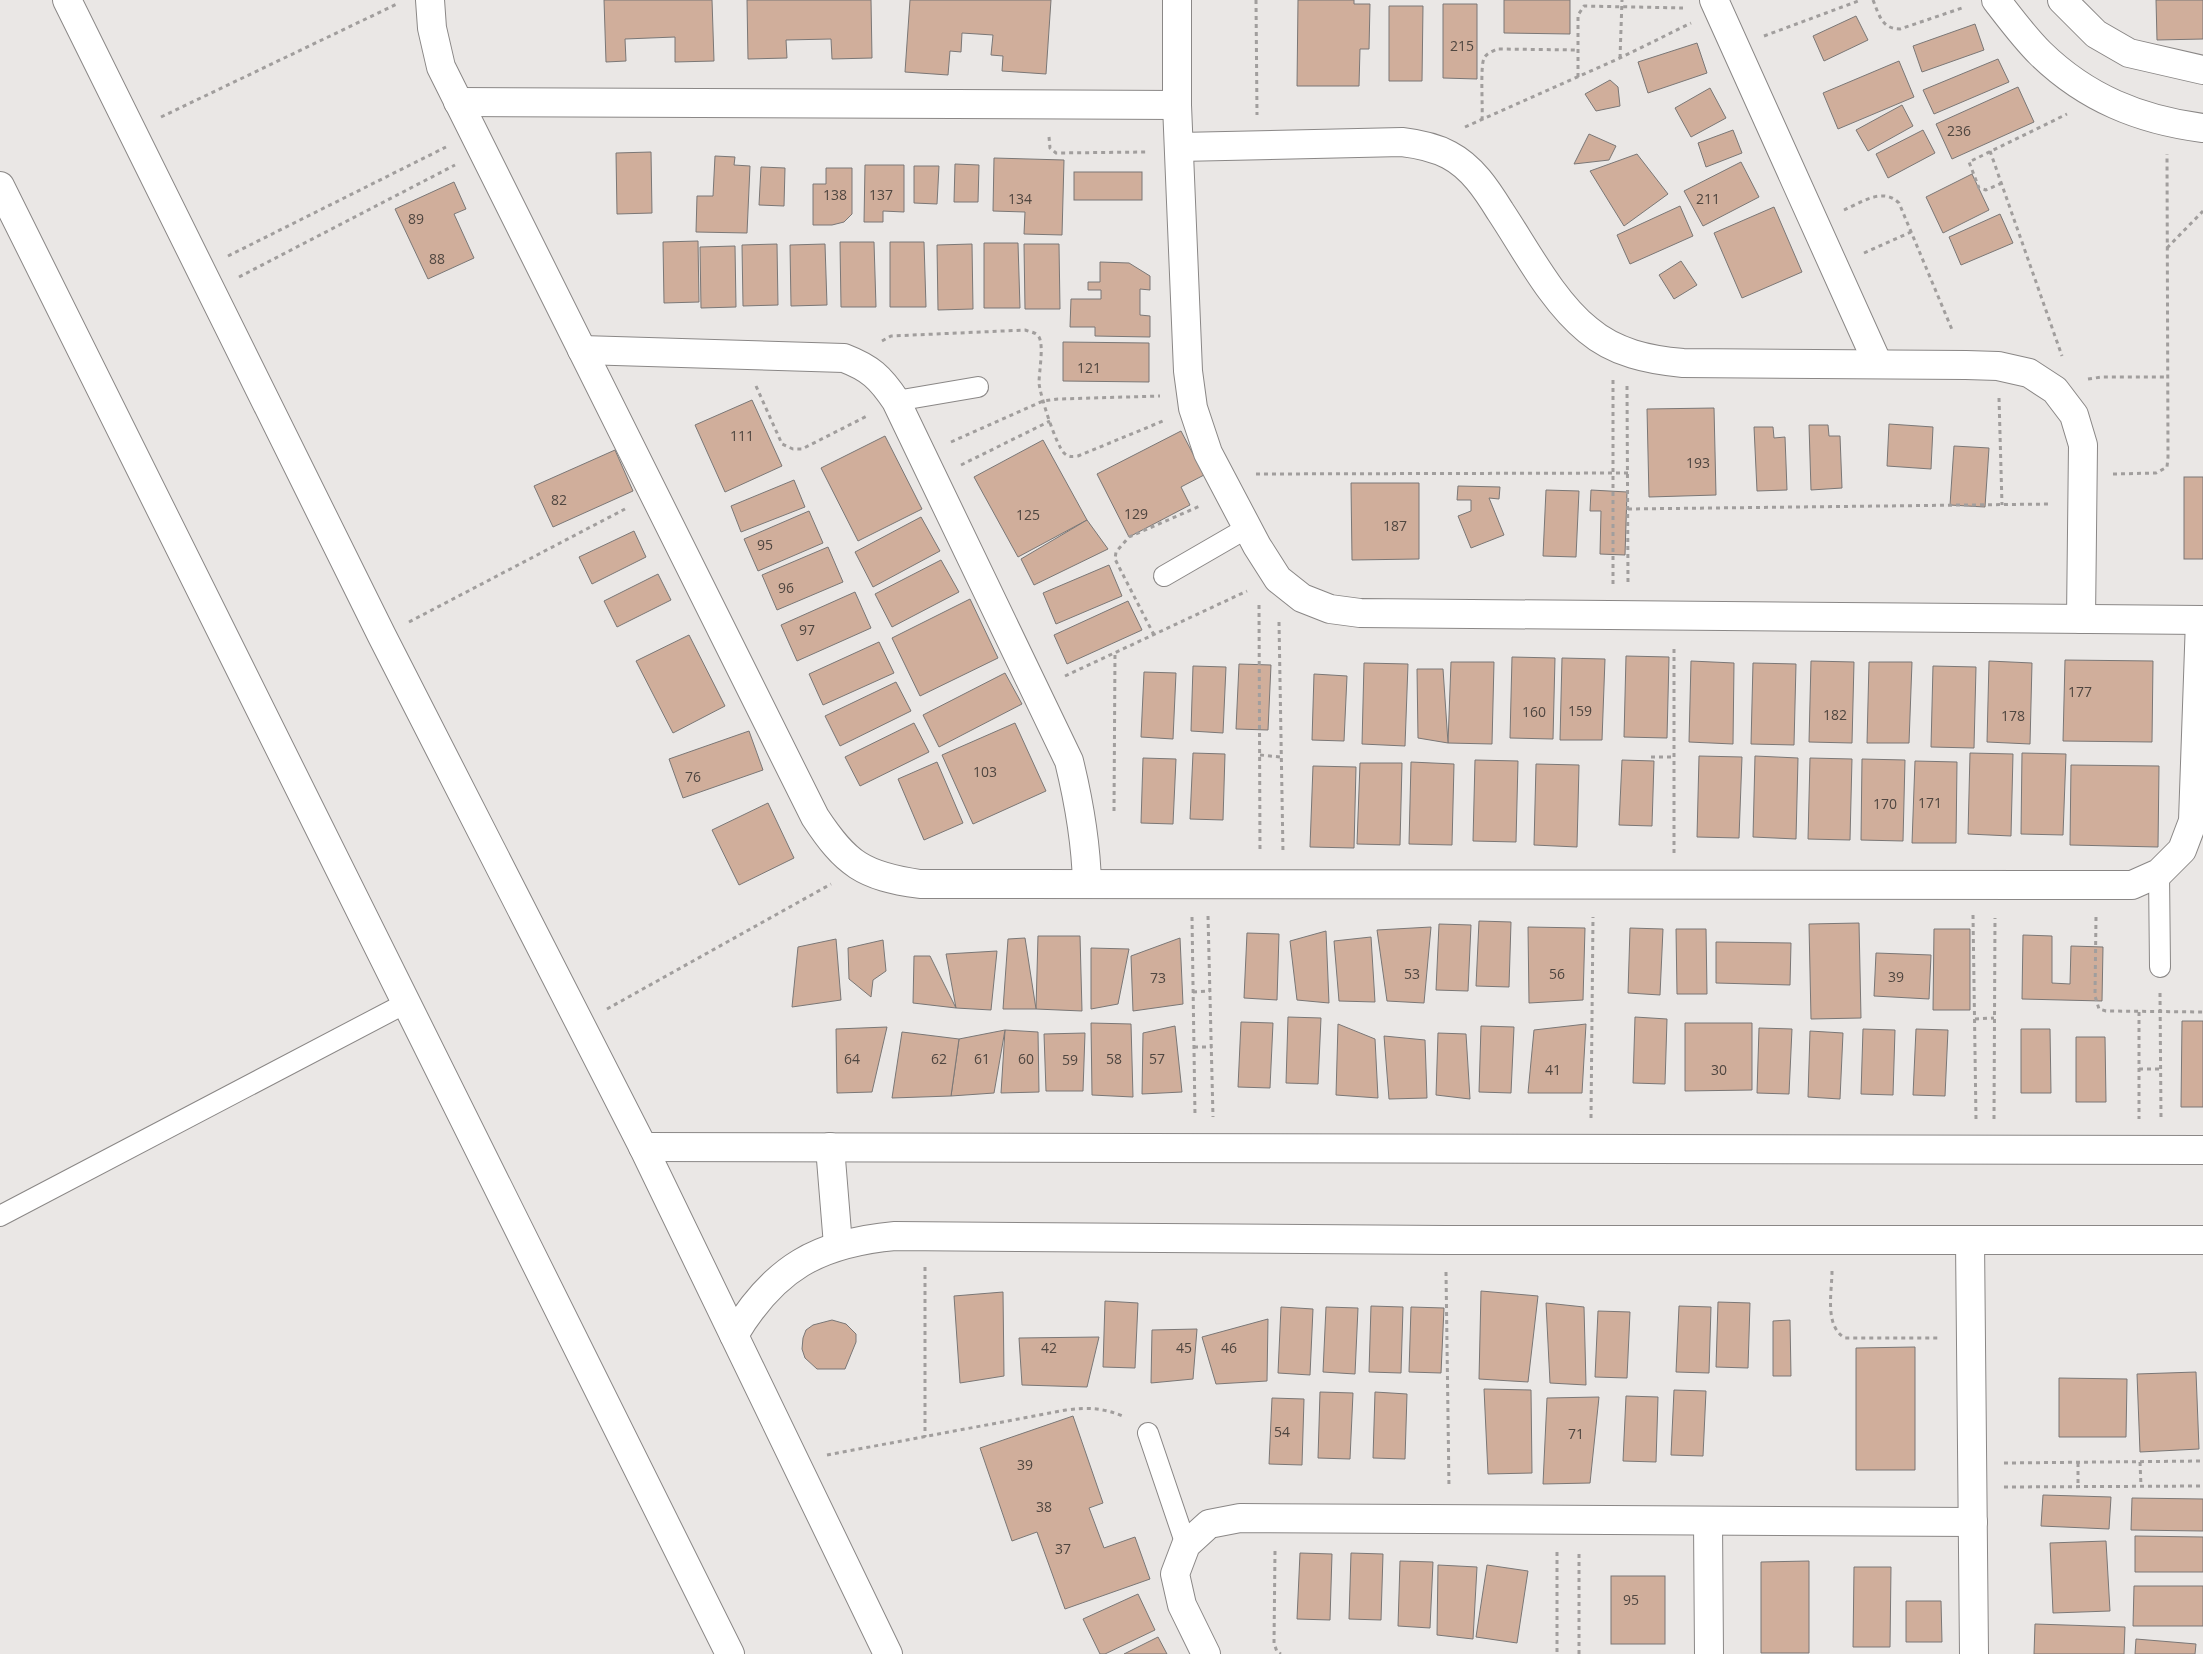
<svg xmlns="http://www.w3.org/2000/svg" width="2203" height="1654" font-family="'Open Sans',sans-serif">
  <rect width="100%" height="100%" fill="#eae7e5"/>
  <g fill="#d0ae9b" stroke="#7a7776">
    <polygon points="604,0 712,0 714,61 675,62 675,37 625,39 626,61 606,62"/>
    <polygon points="747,0 871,0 872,58 832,59 831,39 786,40 787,58 748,59"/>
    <polygon points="910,0 1051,0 1046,74 1002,71 1003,56 991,55 993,35 962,33 961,52 950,51 948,75 905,72"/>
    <polygon points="1298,0 1354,0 1354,4 1370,4 1369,49 1360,49 1359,86 1297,86"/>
    <polygon points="1504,0 1570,0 1570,34 1504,33"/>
    <polygon points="2156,0 2203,0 2203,39 2157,40"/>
    <polygon points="1443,4 1477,4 1477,79 1443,78"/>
    <polygon points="1389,6 1423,6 1422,81 1389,81"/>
    <polygon points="1856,16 1868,40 1824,61 1813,36"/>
    <polygon points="1975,24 1984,50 1922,72 1913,46"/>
    <polygon points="1697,43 1707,73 1648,93 1638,62"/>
    <polygon points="1998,59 2009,82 1934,114 1923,90"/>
    <polygon points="1899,61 1914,97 1838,129 1823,93"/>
    <polygon points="1610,80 1618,87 1620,106 1596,111 1585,94"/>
    <polygon points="2018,87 2034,122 1952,159 1936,124"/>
    <polygon points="1710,88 1726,118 1691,137 1675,108"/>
    <polygon points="1902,105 1913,126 1868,151 1856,130"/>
    <polygon points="1733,130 1742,153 1706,167 1698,143"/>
    <polygon points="1923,130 1935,153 1888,178 1876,154"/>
    <polygon points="1589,134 1616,146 1609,160 1574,164"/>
    <polygon points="651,152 652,213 617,214 616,153"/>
    <polygon points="1637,154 1668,194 1624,226 1590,171"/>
    <polygon points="715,156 735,157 734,165 750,166 747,233 696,232 697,196 713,196"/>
    <polygon points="994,158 1064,160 1062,235 1024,234 1025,212 993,211"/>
    <polygon points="1741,162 1759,197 1703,226 1684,191"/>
    <polygon points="955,164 979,165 978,202 954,202"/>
    <polygon points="865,165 904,165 904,212 883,211 883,222 864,222"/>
    <polygon points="914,166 939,166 937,204 914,203"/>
    <polygon points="761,167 785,168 784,206 759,205"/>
    <polygon points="826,168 852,168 852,214 844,222 832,225 813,225 813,184 826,184"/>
    <rect x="1074" y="172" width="68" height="28"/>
    <polygon points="1972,174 1989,210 1943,233 1926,197"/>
    <polygon points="454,182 466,209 454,214 474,258 428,279 395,209"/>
    <polygon points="1680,206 1693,236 1630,264 1617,235"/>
    <polygon points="1774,207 1802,272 1742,298 1714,233"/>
    <polygon points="2000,214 2013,243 1961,265 1949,237"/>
    <polygon points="698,241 699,302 664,303 663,242"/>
    <polygon points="840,242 874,242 876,307 841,307"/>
    <polygon points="890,242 924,242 926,307 890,307"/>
    <polygon points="984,243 1018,243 1020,308 984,308"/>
    <polygon points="777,244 778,305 743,306 742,245"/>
    <polygon points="825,244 827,305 791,306 790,245"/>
    <polygon points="972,244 973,309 938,310 937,245"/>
    <polygon points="1024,244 1059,244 1060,309 1025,309"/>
    <polygon points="735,246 736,307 701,308 700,247"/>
    <polygon points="1681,261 1697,285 1674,299 1659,275"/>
    <polygon points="1100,262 1129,263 1150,276 1150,290 1140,289 1140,315 1150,316 1150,337 1095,336 1095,327 1070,327 1071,299 1101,299 1101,290 1088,290 1088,282 1100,282"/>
    <polygon points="1063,342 1149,343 1149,382 1063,381"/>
    <polygon points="752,400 782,466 725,492 695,425"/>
    <polygon points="1714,408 1716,495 1649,497 1647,409"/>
    <polygon points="1889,424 1933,427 1931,469 1887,466"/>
    <polygon points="1809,425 1828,425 1829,436 1840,436 1842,488 1811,490"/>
    <polygon points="1754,427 1773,427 1774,438 1785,437 1787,490 1757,491"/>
    <polygon points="1181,431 1204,475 1181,487 1190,505 1129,537 1097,474"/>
    <polygon points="885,436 922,509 858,541 821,468"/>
    <polygon points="1043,440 1087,520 1018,557 974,477"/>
    <polygon points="1954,446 1989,448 1985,507 1950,505"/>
    <polygon points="615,450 633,491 553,527 534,486"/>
    <rect x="2184" y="477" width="19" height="82"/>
    <polygon points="794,480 805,507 741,532 731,506"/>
    <polygon points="1351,483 1419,483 1419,559 1352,560"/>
    <polygon points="1458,486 1500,487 1499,499 1489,498 1504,535 1471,548 1458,516 1471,511 1471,500 1457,500"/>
    <polygon points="1546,490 1579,491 1576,557 1543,556"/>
    <polygon points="1591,490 1627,492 1625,555 1600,554 1601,511 1590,511"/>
    <polygon points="809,511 823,543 758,571 744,539"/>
    <polygon points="921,517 940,551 873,587 855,552"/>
    <polygon points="1087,520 1108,549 1034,585 1021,559"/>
    <polygon points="634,531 646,557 592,584 579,557"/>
    <polygon points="828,547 843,582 777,610 762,575"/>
    <polygon points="941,560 959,592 892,627 875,594"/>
    <polygon points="1109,565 1122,596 1056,624 1043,593"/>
    <polygon points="658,574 671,600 617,627 604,601"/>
    <polygon points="855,592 871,628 797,661 781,625"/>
    <polygon points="970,599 998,658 920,696 892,638"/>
    <polygon points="1128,601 1142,630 1067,664 1054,635"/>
    <polygon points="689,635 725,706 673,733 636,661"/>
    <polygon points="879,642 894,673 823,705 809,674"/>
    <polygon points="1626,656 1669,657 1667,738 1624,737"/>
    <polygon points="1512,657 1555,658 1553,739 1510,738"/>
    <polygon points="1562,658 1605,659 1602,740 1560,740"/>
    <polygon points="2065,660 2153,661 2152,742 2063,741"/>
    <polygon points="1691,661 1734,663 1733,744 1689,742"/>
    <polygon points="1811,661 1854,662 1852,743 1809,742"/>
    <polygon points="1989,661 2032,663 2030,744 1987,742"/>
    <polygon points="1451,662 1494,662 1492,744 1448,743"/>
    <polygon points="1869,662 1912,662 1909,743 1867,743"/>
    <polygon points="1364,663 1408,664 1405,746 1362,744"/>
    <polygon points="1753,663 1796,664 1794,745 1751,744"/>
    <polygon points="1239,664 1271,665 1268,730 1236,729"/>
    <polygon points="1193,666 1226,667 1223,733 1191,731"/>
    <polygon points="1933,666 1976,667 1974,748 1931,747"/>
    <polygon points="1417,669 1443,669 1448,743 1418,738"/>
    <polygon points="1144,672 1176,673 1173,739 1141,737"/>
    <polygon points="1005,673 1022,704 939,747 923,715"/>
    <polygon points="1314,674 1347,676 1344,741 1312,740"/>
    <polygon points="896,682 911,711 840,746 825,716"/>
    <polygon points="914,723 929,752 860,786 845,757"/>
    <polygon points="1015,723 1046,791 973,824 942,755"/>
    <polygon points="749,731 763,770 683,798 669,759"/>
    <polygon points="1193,753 1225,754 1223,820 1190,819"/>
    <polygon points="1970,753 2013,754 2011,836 1968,834"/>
    <polygon points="2022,753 2066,754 2063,835 2021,834"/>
    <polygon points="1699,756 1742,757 1739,838 1697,837"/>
    <polygon points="1755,756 1798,758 1796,839 1753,837"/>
    <polygon points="1143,758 1176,759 1173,824 1141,823"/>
    <polygon points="1810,758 1852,759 1850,840 1808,839"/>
    <polygon points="1862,759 1905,760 1903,841 1861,840"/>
    <polygon points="1475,760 1518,761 1516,842 1473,841"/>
    <polygon points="1622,760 1654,761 1652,826 1619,825"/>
    <polygon points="1915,761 1957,762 1956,843 1912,843"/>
    <polygon points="937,762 963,823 924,840 898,779"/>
    <polygon points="1411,762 1454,764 1452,845 1409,844"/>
    <polygon points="1360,763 1402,763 1400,845 1357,844"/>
    <polygon points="1536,764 1579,765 1577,847 1534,845"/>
    <polygon points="2071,765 2159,766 2158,847 2070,845"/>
    <polygon points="1313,766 1356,767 1354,848 1310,847"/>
    <polygon points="768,803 794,858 739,885 712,830"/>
    <polygon points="1479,921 1511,922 1509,987 1476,986"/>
    <polygon points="1859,923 1861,1018 1811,1019 1809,924"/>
    <polygon points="1439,924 1471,925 1468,991 1436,990"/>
    <polygon points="1431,927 1424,1003 1387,1001 1377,930"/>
    <polygon points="1528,927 1585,928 1583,1000 1529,1003"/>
    <polygon points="1630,928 1663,929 1660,995 1628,993"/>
    <polygon points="1676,929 1706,929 1707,994 1677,994"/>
    <polygon points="1934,929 1970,929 1970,1010 1933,1010"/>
    <polygon points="1326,931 1329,1003 1297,1000 1290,941"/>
    <polygon points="1247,933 1279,934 1277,1000 1244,998"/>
    <polygon points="2023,935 2052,936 2052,983 2070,984 2071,946 2103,947 2102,1001 2022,999"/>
    <polygon points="1038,936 1080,936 1082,1011 1036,1009"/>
    <polygon points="1371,937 1375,1002 1339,1001 1334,941"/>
    <polygon points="1025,938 1036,1009 1003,1009 1008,939"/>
    <polygon points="1180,938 1183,1004 1133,1011 1131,956"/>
    <polygon points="836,939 841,1000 792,1007 798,947"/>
    <polygon points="883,940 886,971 873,980 871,997 849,979 848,948"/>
    <polygon points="1716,942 1791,943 1790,985 1716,983"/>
    <polygon points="1091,948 1129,949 1118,1004 1091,1009"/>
    <polygon points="997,951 991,1010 956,1008 946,954"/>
    <polygon points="1876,953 1931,955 1929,999 1874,996"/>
    <polygon points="914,956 930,956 956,1008 913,1003"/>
    <polygon points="1288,1017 1321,1018 1318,1084 1286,1083"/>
    <polygon points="1635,1017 1667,1019 1665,1084 1633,1083"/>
    <polygon points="2182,1021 2203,1021 2203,1107 2181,1107"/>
    <polygon points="1241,1022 1273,1023 1270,1088 1238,1087"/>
    <polygon points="1091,1023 1131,1024 1133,1097 1092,1095"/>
    <polygon points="1685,1023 1752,1023 1752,1090 1685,1091"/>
    <polygon points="1338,1024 1375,1039 1378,1098 1336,1095"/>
    <polygon points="1586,1024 1582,1093 1528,1093 1534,1030"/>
    <polygon points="1175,1026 1182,1092 1142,1094 1143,1033"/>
    <polygon points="1481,1026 1514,1027 1511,1093 1479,1092"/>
    <polygon points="887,1027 872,1092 837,1093 836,1029"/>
    <polygon points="1759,1028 1792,1029 1789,1094 1757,1093"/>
    <polygon points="1863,1029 1895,1030 1893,1095 1861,1094"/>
    <polygon points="1916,1029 1948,1030 1945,1096 1913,1095"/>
    <polygon points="2021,1029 2050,1029 2051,1093 2021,1093"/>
    <polygon points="1005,1030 1038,1032 1039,1092 1001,1093"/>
    <polygon points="1005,1030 994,1093 951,1096 959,1039"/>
    <polygon points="1810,1031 1843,1033 1840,1099 1808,1097"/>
    <polygon points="902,1032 959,1039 951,1096 892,1098"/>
    <polygon points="1085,1033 1083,1091 1046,1091 1044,1034"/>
    <polygon points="1438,1033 1466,1034 1470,1099 1436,1095"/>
    <polygon points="1384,1036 1425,1040 1427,1098 1389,1099"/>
    <polygon points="2076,1037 2105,1037 2106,1102 2076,1102"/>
    <polygon points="1481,1291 1538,1296 1528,1382 1479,1379"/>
    <polygon points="1003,1292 1004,1376 960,1383 954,1296"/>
    <polygon points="1105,1301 1138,1303 1135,1368 1103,1367"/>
    <polygon points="1718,1302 1750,1303 1748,1368 1716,1367"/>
    <polygon points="1546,1303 1584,1307 1586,1385 1550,1383"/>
    <polygon points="1371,1306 1403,1307 1401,1373 1369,1372"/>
    <polygon points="1679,1306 1711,1307 1709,1373 1676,1372"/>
    <polygon points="1281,1307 1313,1309 1310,1375 1278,1373"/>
    <polygon points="1326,1307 1358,1308 1355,1374 1323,1372"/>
    <polygon points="1411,1307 1444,1308 1441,1373 1409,1372"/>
    <polygon points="1598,1311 1630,1312 1627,1378 1595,1377"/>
    <polygon points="1268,1319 1267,1381 1216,1384 1202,1337"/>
    <polygon points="832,1320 846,1324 856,1334 856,1342 845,1369 817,1369 805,1358 802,1349 803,1338 806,1330 813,1325"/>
    <polygon points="1790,1320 1791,1376 1773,1376 1773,1321"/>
    <polygon points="1197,1329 1193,1379 1151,1383 1152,1330"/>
    <polygon points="1099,1337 1087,1387 1022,1385 1019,1338"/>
    <polygon points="1915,1347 1915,1470 1856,1470 1856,1348"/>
    <polygon points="2196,1372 2199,1449 2140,1452 2137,1374"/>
    <polygon points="2059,1378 2127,1379 2126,1437 2059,1437"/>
    <polygon points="1484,1389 1531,1390 1532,1473 1488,1474"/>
    <polygon points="1674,1390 1706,1391 1703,1456 1671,1455"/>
    <polygon points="1320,1392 1353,1393 1350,1459 1318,1458"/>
    <polygon points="1375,1392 1407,1394 1405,1459 1373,1458"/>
    <polygon points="1626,1396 1658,1397 1656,1462 1623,1461"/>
    <polygon points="1599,1397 1590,1483 1543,1484 1547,1398"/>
    <polygon points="1272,1398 1304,1399 1302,1465 1269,1464"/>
    <polygon points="1073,1416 1103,1503 1089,1508 1104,1548 1135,1537 1150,1579 1065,1609 1037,1532 1012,1541 980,1448"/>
    <polygon points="2043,1495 2111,1497 2109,1529 2041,1526"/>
    <polygon points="2132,1498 2203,1499 2203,1531 2131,1530"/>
    <polygon points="2135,1536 2203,1537 2203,1572 2135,1572"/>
    <polygon points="2106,1541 2110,1611 2053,1613 2050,1543"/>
    <polygon points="1300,1553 1332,1554 1330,1620 1297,1619"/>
    <polygon points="1351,1553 1383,1554 1381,1620 1349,1619"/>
    <polygon points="1400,1561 1433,1562 1430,1628 1398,1626"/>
    <polygon points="1809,1561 1809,1653 1761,1653 1761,1562"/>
    <polygon points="1438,1565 1477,1567 1473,1639 1437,1635"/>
    <polygon points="1487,1565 1528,1571 1517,1643 1476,1637"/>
    <polygon points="1854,1567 1891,1567 1890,1647 1853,1647"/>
    <rect x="1611" y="1576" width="54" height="68"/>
    <polygon points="2134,1586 2203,1586 2203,1626 2133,1626"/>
    <polygon points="1138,1594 1155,1630 1105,1654 1100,1654 1083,1619"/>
    <polygon points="1906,1601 1941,1601 1942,1642 1906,1642"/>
    <polygon points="2035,1624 2125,1627 2124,1654 2034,1654"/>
    <polygon points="1158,1637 1167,1654 1124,1654"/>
    <polygon points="2136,1639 2196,1644 2195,1654 2135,1654"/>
  </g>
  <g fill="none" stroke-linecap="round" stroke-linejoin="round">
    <g stroke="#8a8786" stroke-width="22">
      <g id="service">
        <polyline points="896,401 978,387"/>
        <polyline points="1164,576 1247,528"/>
        <polyline points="2159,873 2160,967"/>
        <polyline points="0,1216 406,1003"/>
        <polyline points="1148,1433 1186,1545"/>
      </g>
    </g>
    <g stroke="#8a8786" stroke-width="30">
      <g id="minor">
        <path d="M 430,0 L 432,28 L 441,67 L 815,817 C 846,864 863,876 920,884 L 2132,885 L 2159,873 L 2182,850 L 2193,821 L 2200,620"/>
        <polyline points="1177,0 1177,105 1188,371 1193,408 1208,453 1257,546 1278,579 1302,598 1330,609 1360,613 2203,620"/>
        <polyline points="1714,0 1878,364"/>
        <path d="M 1996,0 C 2010,18 2024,37 2040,53 C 2086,98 2140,120 2203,128"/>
        <polyline points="2062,0 2096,34 2129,53 2203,70"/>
        <polyline points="458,102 1177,105"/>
        <path d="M 1179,147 L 1402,142 C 1419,144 1434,147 1449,155 C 1472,167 1487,190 1500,211 C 1526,250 1552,301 1588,330 C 1615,353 1649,360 1683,363 L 1966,365 L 1998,366 L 2029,373 L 2055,390 L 2074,415 L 2083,445 L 2081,619"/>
        <path d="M 582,350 L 844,358 C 870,368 880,377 896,401 L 1069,761 C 1079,802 1086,841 1087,884"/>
        <polyline points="1970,1240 1974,1654"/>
        <polyline points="1708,1521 1709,1654"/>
        <polyline points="1206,1654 1182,1605 1175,1574 1186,1545 1209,1524 1240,1518 1973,1522"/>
      </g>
    </g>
    <g stroke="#8a8786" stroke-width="30">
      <g id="tertiary">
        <polyline points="67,0 382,636 643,1147 888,1654"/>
        <polyline points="0,186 730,1654"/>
        <polyline points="643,1147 2203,1150"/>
        <polyline points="830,1147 838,1245"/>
        <path d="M 734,1335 C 774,1268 818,1243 895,1236 L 1446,1240 L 2203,1240"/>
      </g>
    </g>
    <g stroke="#a19e9d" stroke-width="3" stroke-dasharray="4 4" stroke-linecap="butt">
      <polyline points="1256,0 1257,115"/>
      <path d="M 1873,0 C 1879,15 1882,29 1900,29 L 1965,7"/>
      <polyline points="1764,36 1861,0"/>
      <polyline points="1620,58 1622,0"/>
      <polyline points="1578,77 1578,15 1584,6 1683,8"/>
      <polyline points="161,117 399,3"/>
      <path d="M 1482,120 C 1483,107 1480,68 1484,58 C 1487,53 1493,51 1497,49 L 1578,50"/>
      <polyline points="1465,127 1620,58 1691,23"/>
      <polyline points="1049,137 1050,148 1056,153 1147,152"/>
      <polyline points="1990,151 2062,356"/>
      <polyline points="2002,183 1986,190 1979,188 1969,162 2067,114"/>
      <path d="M 1844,210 C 1862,202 1883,187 1899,203 L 1953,332"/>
      <polyline points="2167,248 2203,211"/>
      <polyline points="1864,253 1911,232"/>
      <polyline points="228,256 446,147"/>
      <polyline points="239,277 455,165"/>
      <path d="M 882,341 L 891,336 L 1025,330 C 1030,332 1036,332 1039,337 C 1044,346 1039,372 1039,383 C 1040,395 1056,445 1064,453 C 1068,457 1072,457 1078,456 L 1163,421"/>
      <polyline points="2088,379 2102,377 2167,377"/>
      <polyline points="1613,380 1613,584"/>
      <polyline points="756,386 782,444 793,449 802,449 869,415"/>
      <polyline points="1627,386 1628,584"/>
      <polyline points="1999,398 2002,505"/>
      <polyline points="951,442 1043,401 1058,399 1160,396"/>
      <polyline points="961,465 1050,421"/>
      <polyline points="1256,474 1628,473"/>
      <polyline points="2113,474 2156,473 2167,467 2168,457 2167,154"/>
      <polyline points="1628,509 2051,504"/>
      <polyline points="1259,605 1260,853"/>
      <polyline points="409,622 625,509"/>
      <polyline points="1279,622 1283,853"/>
      <polyline points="1154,635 1119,567 1115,559 1116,552 1129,537 1200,506"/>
      <polyline points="1065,676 1247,591"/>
      <polyline points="1260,755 1281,757"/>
      <polyline points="1651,757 1674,757"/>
      <polyline points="1114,811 1115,652"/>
      <polyline points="1674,853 1674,647"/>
      <polyline points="1973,915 1976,1119"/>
      <polyline points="1208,916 1213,1117"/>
      <polyline points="1192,917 1195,1116"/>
      <polyline points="2096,917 2095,996 2099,1009 2106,1011 2203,1012"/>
      <polyline points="1193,992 1210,991"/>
      <polyline points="2160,993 2161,1119"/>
      <polyline points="607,1009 831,884"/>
      <polyline points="2139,1012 2139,1119"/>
      <polyline points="1975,1019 1994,1018"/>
      <polyline points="1194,1047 1212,1047"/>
      <polyline points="2139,1069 2161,1069"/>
      <polyline points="1591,1118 1593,917"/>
      <polyline points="1994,1119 1995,918"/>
      <polyline points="925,1267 925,1437"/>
      <path d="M 1832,1271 C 1832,1292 1824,1326 1845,1338 L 1938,1338"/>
      <polyline points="1446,1272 1449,1488"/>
      <path d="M 827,1455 L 1066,1410 C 1088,1407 1105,1408 1125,1417"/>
      <polyline points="2140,1462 2141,1486"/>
      <polyline points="2004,1463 2203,1461"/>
      <polyline points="2078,1463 2078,1487"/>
      <polyline points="2004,1487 2203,1486"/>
      <polyline points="1275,1551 1274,1643 1277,1652 1281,1654"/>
      <polyline points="1557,1552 1557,1654"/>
      <polyline points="1579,1654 1579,1550"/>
    </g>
    <use href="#service" stroke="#fff" stroke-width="20"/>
    <use href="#minor" stroke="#fff" stroke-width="28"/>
    <use href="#tertiary" stroke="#fff" stroke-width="28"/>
  </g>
  <g text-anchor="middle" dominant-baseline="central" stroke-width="4" stroke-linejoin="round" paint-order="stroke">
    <g font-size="14" fill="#4f4640">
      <text x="1462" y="45">215</text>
      <text x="1959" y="130">236</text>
      <text x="835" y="194">138</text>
      <text x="881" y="194">137</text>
      <text x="1020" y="198">134</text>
      <text x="1708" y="198">211</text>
      <text x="416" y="218">89</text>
      <text x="437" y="258">88</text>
      <text x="1089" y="367">121</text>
      <text x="742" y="435">111</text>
      <text x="1698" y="462">193</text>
      <text x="559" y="499">82</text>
      <text x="1136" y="513">129</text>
      <text x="1028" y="514">125</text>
      <text x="1395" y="525">187</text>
      <text x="765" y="544">95</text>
      <text x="786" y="587">96</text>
      <text x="807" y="629">97</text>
      <text x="2080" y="691">177</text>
      <text x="1580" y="710">159</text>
      <text x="1534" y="711">160</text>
      <text x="1835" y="714">182</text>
      <text x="2013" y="715">178</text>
      <text x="985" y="771">103</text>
      <text x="693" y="776">76</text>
      <text x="1930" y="802">171</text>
      <text x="1885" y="803">170</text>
      <text x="1412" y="973">53</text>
      <text x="1557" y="973">56</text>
      <text x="1896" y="976">39</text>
      <text x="1158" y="977">73</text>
      <text x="852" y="1058">64</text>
      <text x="939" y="1058">62</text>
      <text x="982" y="1058">61</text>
      <text x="1026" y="1058">60</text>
      <text x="1114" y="1058">58</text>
      <text x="1157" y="1058">57</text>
      <text x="1070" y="1059">59</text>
      <text x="1553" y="1069">41</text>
      <text x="1719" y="1069">30</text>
      <text x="1049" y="1347">42</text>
      <text x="1184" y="1347">45</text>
      <text x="1229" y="1347">46</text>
      <text x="1282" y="1431">54</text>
      <text x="1576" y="1433">71</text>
      <text x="1025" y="1464">39</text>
      <text x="1044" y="1506">38</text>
      <text x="1063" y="1548">37</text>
      <text x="1631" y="1599">95</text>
    </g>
  </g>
</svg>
